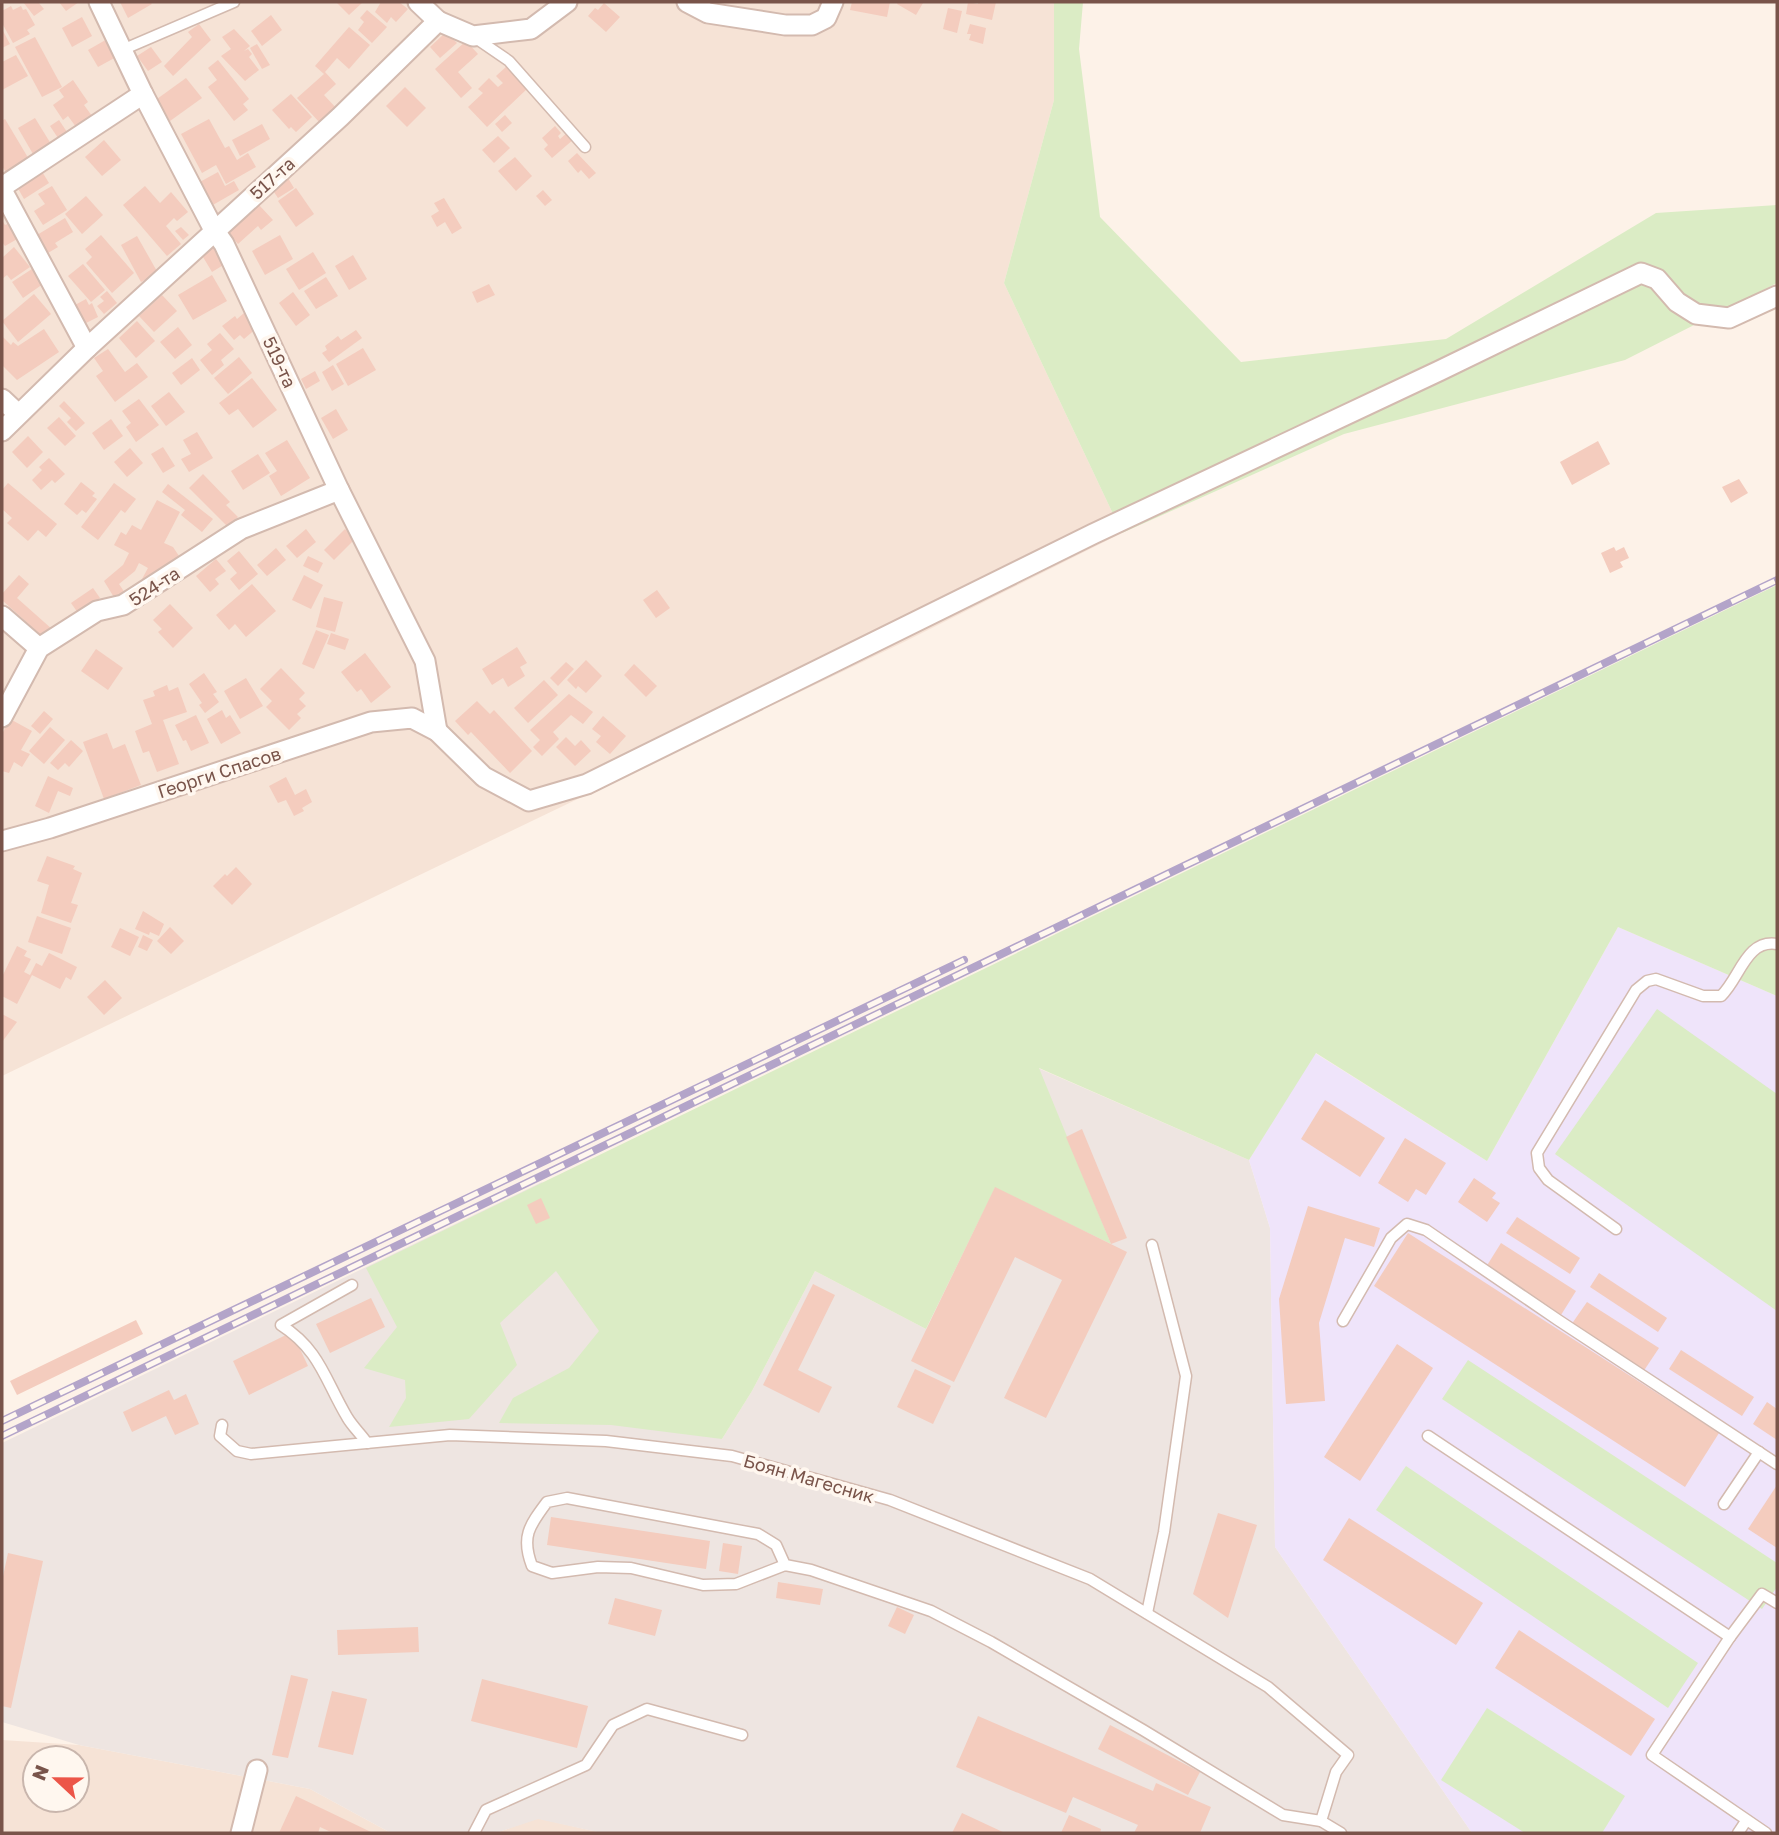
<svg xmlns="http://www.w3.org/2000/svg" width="1779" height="1835" font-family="'Golos Text',sans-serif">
  <rect width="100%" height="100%" fill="#fdf2e8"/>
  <g fill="#f6e3d6" fill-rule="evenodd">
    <polygon points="2,2 1054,2 1054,100 1004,283 1122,533 904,642 2,1076"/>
    <path d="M 2,1740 L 79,1745 L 310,1789 L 391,1833 L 2,1833 ZM 35,1758 L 77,1758 L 77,1800 L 35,1800 Z"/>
    <polygon points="537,1818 602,1833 496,1833"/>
  </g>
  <polygon fill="#eee5e1" points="1038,1068 1249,1160 1270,1228 1275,1547 1472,1833 602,1833 538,1819 496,1833 391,1833 310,1789 79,1745 2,1722 2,1443 542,1182 722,1439 752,1391 815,1271 926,1329 995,1187 1110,1243"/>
  <polygon fill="#efe4fa" points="1618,927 1777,996 1777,1833 1472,1833 1275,1547 1270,1228 1249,1160 1315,1053 1487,1161"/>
  <g fill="#dbecc5">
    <polygon points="1054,2 1083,2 1079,49 1100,217 1241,362 1446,339 1656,213 1777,205 1777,283 1625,360 1344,434 1122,533 1004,283 1054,100"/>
    <polygon points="1777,585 1777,996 1618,927 1487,1161 1316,1053 1249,1160 1039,1068 1111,1244 995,1188 926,1329 815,1271 752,1391 722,1439 611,1425 499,1423 513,1398 569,1368 599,1331 556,1271 500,1323 517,1365 469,1419 389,1427 406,1398 405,1380 364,1368 397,1327 366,1268"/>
    <polygon points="1657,1009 1777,1094 1777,1311 1555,1154"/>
    <polygon points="1468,1360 1777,1563 1777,1587 1762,1609 1442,1399"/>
    <polygon points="1406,1466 1698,1663 1668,1708 1376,1510"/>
    <polygon points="1487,1708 1625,1796 1602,1833 1525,1833 1441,1780"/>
  </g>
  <g fill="#f4ccbe">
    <polygon points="23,2 38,2 44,9 34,16"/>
    <polygon points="59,2 79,2 66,11"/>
    <polygon points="120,2 150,2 152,4 128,18"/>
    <polygon points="336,2 363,2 349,15"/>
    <polygon points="381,2 399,2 408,9 396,22 391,17 387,23 375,12"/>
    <polygon points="852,2 890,2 887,17 850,10"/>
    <polygon points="898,2 922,2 923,3 916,15 897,4"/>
    <polygon points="968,2 978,4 978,2 996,2 992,20 966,14"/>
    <polygon points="604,3 620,17 606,32 588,16 595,8 598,10"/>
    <polygon points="11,6 13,10 21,6 23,10 26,9 35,25 27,30 30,34 13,43 2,23 2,11"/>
    <polygon points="948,8 962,11 957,33 943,29"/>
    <polygon points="367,10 387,27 372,43 358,30 364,22 360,18"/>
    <polygon points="271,15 282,30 262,46 251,31"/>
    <polygon points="82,17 92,36 72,47 62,28"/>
    <polygon points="199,24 211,40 173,76 164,66 192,37 188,32"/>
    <polygon points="970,24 986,28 983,44 969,40 971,34 967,34"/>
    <polygon points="349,27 370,45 349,69 337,58 325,72 336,84 324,95 337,109 321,124 297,98 324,74 315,66"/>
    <polygon points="2,29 10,44 2,48"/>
    <polygon points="234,29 250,46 244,51 248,49 252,54 249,57 259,70 245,81 221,56 231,49 222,37"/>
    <polygon points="446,32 457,43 440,58 430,47"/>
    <polygon points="35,37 62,87 42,97 15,47"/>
    <polygon points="109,38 118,56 98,67 88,50"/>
    <polygon points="466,41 478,54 458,72 472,88 461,98 435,69"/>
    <polygon points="257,44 270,65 262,69 250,48"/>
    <polygon points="151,47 162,62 148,71 137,56"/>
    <polygon points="16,55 28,76 2,90 2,62"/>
    <polygon points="218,60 249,99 243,104 248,110 234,121 208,87 217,80 208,68"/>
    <polygon points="507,66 528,88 487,127 468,107 483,93 478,89 489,78 498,87 503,83 496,76"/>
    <polygon points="186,78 202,98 170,121 157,99"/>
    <polygon points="73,80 88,102 84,105 95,120 79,131 68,116 63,120 53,105 64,97 59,90"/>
    <polygon points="405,87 426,108 407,127 386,106"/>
    <polygon points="291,94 312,117 296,132 291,127 289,129 272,110"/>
    <polygon points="505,115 512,123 502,132 495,124"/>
    <polygon points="35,118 51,144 33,154 18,128"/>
    <polygon points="5,119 30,161 7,174 2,166 2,121"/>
    <polygon points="209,119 225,148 229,146 237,160 248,153 256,167 226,184 216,165 202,173 181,134"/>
    <polygon points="59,120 71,138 62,144 50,126"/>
    <polygon points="262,124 270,139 240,156 232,140"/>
    <polygon points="555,126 561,133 558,136 560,139 568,132 574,139 552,158 544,149 548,145 542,138"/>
    <polygon points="498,136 510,148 494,163 482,150"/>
    <polygon points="104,140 121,160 102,176 85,157"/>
    <polygon points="577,153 596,173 589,179 581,170 578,173 568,161"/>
    <polygon points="515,157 532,176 516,191 498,171"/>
    <polygon points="41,170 49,183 24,199 16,185"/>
    <polygon points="218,172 225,186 234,181 239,190 211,206 198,183"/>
    <polygon points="288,178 294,188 278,198 272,189"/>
    <polygon points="52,186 67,210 43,225 34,211 45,204 38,194"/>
    <polygon points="145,186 160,203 171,192 188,212 177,221 174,218 166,226 181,244 167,256 123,205"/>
    <polygon points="296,188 314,214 296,227 278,201"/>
    <polygon points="543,190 552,200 545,206 536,196"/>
    <polygon points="86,196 103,215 82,234 65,214"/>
    <polygon points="444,198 462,228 452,234 445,222 437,227 431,216 439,211 434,203"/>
    <polygon points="259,205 273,220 261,230 258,226 238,244 228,233"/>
    <polygon points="65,218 73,232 55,243 58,247 48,253 37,235"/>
    <polygon points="2,220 5,225 10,223 19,238 5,246 2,242"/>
    <polygon points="181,227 189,235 183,240 175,231"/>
    <polygon points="101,235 134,273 112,293 86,263 92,257 85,249"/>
    <polygon points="280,235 293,259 265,275 252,251"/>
    <polygon points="137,236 158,273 141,282 121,245"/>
    <polygon points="214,246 225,264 212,272 203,257"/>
    <polygon points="14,247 30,267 11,280 7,275 2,279 2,258"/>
    <polygon points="313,252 326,273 299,290 286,269"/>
    <polygon points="353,255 367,279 349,290 335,266"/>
    <polygon points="83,264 105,290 91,302 68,276"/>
    <polygon points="32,269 43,284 23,298 12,282"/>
    <polygon points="212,275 227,301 193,320 178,295"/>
    <polygon points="326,277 338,296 316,309 304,291"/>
    <polygon points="489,284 495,295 477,303 472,292"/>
    <polygon points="107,291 117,303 104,314 97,306 104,301 100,297"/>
    <polygon points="293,292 310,315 296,326 279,303"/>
    <polygon points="34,294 51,314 18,342 2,321"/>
    <polygon points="162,295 177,311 154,332 139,316"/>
    <polygon points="86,299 89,305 92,303 98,317 84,324 75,305"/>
    <polygon points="244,313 257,328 244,339 240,335 234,340 222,326 235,316 237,319"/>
    <polygon points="137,321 155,341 136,358 119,338"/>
    <polygon points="178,327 192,345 175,359 160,342"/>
    <polygon points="44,329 59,352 17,380 2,365 2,336 11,345 13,342 18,346"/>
    <polygon points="356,330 362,338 329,362 322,353 327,350 325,346 338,336 341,340"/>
    <polygon points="220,333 234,349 221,360 224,365 212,375 200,360 212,350 207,344"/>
    <polygon points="363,348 376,370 348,386 336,364"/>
    <polygon points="108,349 125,372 137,363 148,377 115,402 96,376 103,371 94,358"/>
    <polygon points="239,357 252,373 228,394 214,378"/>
    <polygon points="192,358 200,370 181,385 172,373"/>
    <polygon points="333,365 344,384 332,391 322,372"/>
    <polygon points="315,371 320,381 306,389 301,379"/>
    <polygon points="252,378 277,410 253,428 238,409 229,415 219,403"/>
    <polygon points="169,392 185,412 166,426 151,406"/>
    <polygon points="139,399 159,425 136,442 126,427 131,423 122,411"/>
    <polygon points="64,401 85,423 76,431 67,422 71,418 59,406"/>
    <polygon points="336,409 348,430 333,439 321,418"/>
    <polygon points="59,417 76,436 65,446 47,428"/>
    <polygon points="111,419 123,436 104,450 92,433"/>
    <polygon points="197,432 213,458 189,472 181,459 191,454 183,440"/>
    <polygon points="28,436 43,452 27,468 12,452"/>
    <polygon points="287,440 310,478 281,496 269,476 277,471 265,453"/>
    <polygon points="1598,441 1610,464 1572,485 1560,462"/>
    <polygon points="163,447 175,466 163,473 151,454"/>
    <polygon points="130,448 143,463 127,477 114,462"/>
    <polygon points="258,454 270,473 243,490 231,471"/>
    <polygon points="49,458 65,474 55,483 52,480 41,490 32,480 42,470 39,467"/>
    <polygon points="203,474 230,502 226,505 238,517 228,527 189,488"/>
    <polygon points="1739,479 1748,493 1731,503 1722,487"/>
    <polygon points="81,482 95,493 92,496 97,499 86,513 82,510 77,515 64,504"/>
    <polygon points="8,483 57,524 46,537 38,530 28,541 7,523 12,518 2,509 2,490"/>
    <polygon points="114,483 136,499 125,513 121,510 98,540 81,527"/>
    <polygon points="168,484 213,519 202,532 181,515 185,510 162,492"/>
    <polygon points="157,500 180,512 164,543 173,547 181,559 146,582 142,579 148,568 139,563 135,571 119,584 125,593 115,599 104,581 123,565 129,553 114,545 121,532 126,535 132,525 141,530"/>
    <polygon points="306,529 316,542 297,558 286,546"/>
    <polygon points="345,529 355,539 334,560 324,550"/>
    <polygon points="1614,547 1616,551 1624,547 1629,558 1620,562 1623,567 1610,573 1601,553"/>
    <polygon points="276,548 286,560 267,576 257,565"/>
    <polygon points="239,551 258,574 239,590 230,579 237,573 227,561"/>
    <polygon points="308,556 323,563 318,573 303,566"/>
    <polygon points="216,559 226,571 215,579 219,584 210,592 196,576"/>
    <polygon points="19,575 29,584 17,598 53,630 43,637 2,600 2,594"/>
    <polygon points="304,575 323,585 311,609 292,600"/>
    <polygon points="252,584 276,611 246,637 235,624 229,630 216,615"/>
    <polygon points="93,588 100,598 78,613 71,603"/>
    <polygon points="657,590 670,608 656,618 643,600"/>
    <polygon points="324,597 343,602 335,632 316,627"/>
    <polygon points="170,604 193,628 173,648 158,632 162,629 153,620"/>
    <polygon points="316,630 329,635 314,669 302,664"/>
    <polygon points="331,633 349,639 345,650 327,644"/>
    <polygon points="517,647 527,663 520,667 525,676 508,687 503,678 492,685 482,669"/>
    <polygon points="96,649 123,668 108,690 81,671"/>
    <polygon points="365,653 391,687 371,703 361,689 357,692 341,672"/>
    <polygon points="586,660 602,676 586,693 578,686 576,689 567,680"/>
    <polygon points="566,662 574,669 558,686 550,678"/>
    <polygon points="634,664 657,686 646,697 624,675"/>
    <polygon points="281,668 305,693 299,699 306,706 297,714 301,718 289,730 266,707 272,701 260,689"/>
    <polygon points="204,673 217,692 213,694 219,702 205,713 199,705 202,703 189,684"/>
    <polygon points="246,678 263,706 240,719 224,691"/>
    <polygon points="544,680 558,695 528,723 514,708"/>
    <polygon points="167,685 169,691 178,687 187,712 163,720 179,764 157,772 149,751 143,753 135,731 152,724 143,700 155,696 153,691"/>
    <polygon points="569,694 593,712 583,724 571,715 553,732 559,739 542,756 533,747 540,740 530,730"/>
    <polygon points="477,701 490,714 494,710 532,751 510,773 471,732 468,735 455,721"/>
    <polygon points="222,710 226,718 230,715 241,733 221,744 207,719"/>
    <polygon points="44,711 53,719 40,734 31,726"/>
    <polygon points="196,715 209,743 191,751 186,740 183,741 175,725"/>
    <polygon points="603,716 626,736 610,754 596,742 601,736 592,729"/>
    <polygon points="10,719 32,731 21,750 30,754 22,767 14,762 9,773 2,771 2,734"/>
    <polygon points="50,727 65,740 44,764 29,751"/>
    <polygon points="107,733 113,749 125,744 141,785 104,799 83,742"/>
    <polygon points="566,737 575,746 581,740 591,751 575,766 556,747"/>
    <polygon points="71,740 83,751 69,767 65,763 58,770 50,763"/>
    <polygon points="48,776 73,788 70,796 58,791 49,813 35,806"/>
    <polygon points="286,777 295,795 306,789 312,802 302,808 304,811 294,816 286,800 278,803 269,786"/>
    <polygon points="47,856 75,866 73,869 82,873 71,903 78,905 71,923 41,913 49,885 37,881"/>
    <polygon points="236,867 252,884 232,905 213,886 225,874 227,876"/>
    <polygon points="143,911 164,924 159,936 150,932 149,935 135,929"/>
    <polygon points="37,916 71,928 62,954 28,942"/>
    <polygon points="170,927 184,941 171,954 157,941"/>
    <polygon points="120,928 139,937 130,956 111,947"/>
    <polygon points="143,935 153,940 147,951 138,947"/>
    <polygon points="17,946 27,951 24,956 31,959 24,972 30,975 36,963 42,966 49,953 77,967 71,980 66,977 60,989 32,975 17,1004 2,996 2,977"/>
    <polygon points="105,980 122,998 104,1015 87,997"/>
    <polygon points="2,1014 17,1022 2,1042"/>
    <polygon points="1325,1100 1385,1138 1360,1177 1301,1139"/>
    <polygon points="1082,1129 1127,1238 1111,1244 1066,1137"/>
    <polygon points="1405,1138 1446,1163 1426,1195 1416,1189 1408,1202 1378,1183"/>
    <polygon points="1474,1178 1496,1193 1492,1198 1500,1203 1487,1222 1458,1202"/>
    <polygon points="995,1187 1127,1252 1046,1418 1004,1398 1062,1280 1015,1257 954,1382 911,1361"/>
    <polygon points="541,1198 550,1218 536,1224 527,1205"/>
    <polygon points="1308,1206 1380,1228 1374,1247 1345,1238 1319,1323 1325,1401 1286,1404 1279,1299"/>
    <polygon points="1517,1217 1580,1258 1570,1274 1506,1233"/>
    <polygon points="1408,1233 1719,1433 1685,1487 1374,1286"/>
    <polygon points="1501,1243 1576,1291 1561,1315 1486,1267"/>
    <polygon points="1599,1273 1667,1318 1658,1332 1590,1287"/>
    <polygon points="813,1284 835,1295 798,1370 832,1387 819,1413 763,1385"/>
    <polygon points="371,1298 385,1327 330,1353 316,1324"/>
    <polygon points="1587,1302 1659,1348 1643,1372 1571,1325"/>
    <polygon points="136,1320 143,1334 17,1395 10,1381"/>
    <polygon points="292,1332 308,1366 249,1395 233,1361"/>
    <polygon points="1397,1344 1433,1368 1360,1481 1324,1457"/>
    <polygon points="1681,1350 1754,1397 1742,1416 1669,1369"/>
    <polygon points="915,1369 951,1386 933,1424 897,1407"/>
    <polygon points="169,1390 174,1400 186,1394 199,1424 175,1435 166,1416 132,1432 123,1412"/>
    <polygon points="1767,1402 1777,1409 1777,1440 1753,1424"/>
    <polygon points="1777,1485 1777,1548 1748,1529"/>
    <polygon points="1218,1513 1257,1525 1228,1618 1193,1594"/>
    <polygon points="551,1517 710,1541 706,1569 547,1545"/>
    <polygon points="1349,1518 1483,1603 1456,1645 1323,1560"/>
    <polygon points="723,1543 742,1546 738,1574 719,1571"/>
    <polygon points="8,1553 43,1561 11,1708 2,1706 2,1581"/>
    <polygon points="778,1582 823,1589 820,1605 776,1598"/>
    <polygon points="615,1598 662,1610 655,1636 608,1624"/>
    <polygon points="897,1607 914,1615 905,1634 888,1626"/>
    <polygon points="418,1627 419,1652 338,1655 337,1630"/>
    <polygon points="1519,1630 1655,1719 1631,1756 1495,1668"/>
    <polygon points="291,1675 308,1679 288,1758 272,1755"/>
    <polygon points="482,1679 588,1706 577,1748 471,1721"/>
    <polygon points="332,1691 367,1699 353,1755 318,1747"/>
    <polygon points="978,1716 1153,1791 1156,1783 1211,1807 1200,1833 1134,1833 1138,1825 1073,1797 1066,1813 956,1767"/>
    <polygon points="1110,1725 1200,1772 1188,1795 1098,1749"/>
    <polygon points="296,1796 373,1833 333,1833 320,1827 318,1833 279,1833"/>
    <polygon points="962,1813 1005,1833 952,1833"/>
    <polygon points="1069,1815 1101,1829 1100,1833 1061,1833"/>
  </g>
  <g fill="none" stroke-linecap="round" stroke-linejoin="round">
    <g stroke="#d3baaf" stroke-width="13">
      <g id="service">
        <polyline points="474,37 509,61 585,147"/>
        <polyline points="122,50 234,2"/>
        <path d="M 1616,1229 L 1548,1180 L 1539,1168 L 1537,1153 L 1636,990 L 1647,981 L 1656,979 L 1703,996 L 1721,996 C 1740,978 1746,939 1777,944"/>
        <path d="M 352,1285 L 281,1325 C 320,1350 325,1380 347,1417 C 352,1426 361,1434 367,1443"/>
        <polyline points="1343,1321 1391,1238 1407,1224 1426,1230 1558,1320 1777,1464"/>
        <polyline points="222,1425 220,1436 237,1451 251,1454 450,1435 606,1441 732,1456 890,1500 1090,1579 1268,1687 1348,1755 1336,1772 1321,1821 1341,1833"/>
        <polyline points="1428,1436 1730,1637 1652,1755 1766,1833"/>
        <polyline points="1724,1504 1759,1452"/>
        <path d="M 785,1565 L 776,1545 L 758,1534 L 567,1498 L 547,1502 C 529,1526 521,1537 532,1566 L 552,1573 L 598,1567 L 631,1568 L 703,1585 L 736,1584 L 785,1565 L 811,1570 L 931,1611 L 991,1642 L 1143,1730 L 1283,1815 L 1321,1821"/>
        <polyline points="1147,1613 1164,1532 1186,1376 1152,1245"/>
        <polyline points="1730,1637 1762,1594 1777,1603"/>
        <polyline points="474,1833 486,1810 586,1765 613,1725 647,1709 742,1735"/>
        <polyline points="1738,1833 1746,1821"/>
      </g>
    </g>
    <g stroke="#d3baaf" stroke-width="23">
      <g id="minor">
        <polyline points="99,2 143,94 214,230 224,244 339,490 425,661 437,731"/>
        <polyline points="418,2 438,21"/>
        <polyline points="687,2 708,13 785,25 812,25 826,18 833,2"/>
        <polyline points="2,187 143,94"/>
        <polyline points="2,190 87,348"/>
        <polyline points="2,399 18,414"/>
        <polyline points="2,431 87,348 340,117 438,21 473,36 531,29 567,2"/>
        <polyline points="2,616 39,648"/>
        <polyline points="2,717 39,648 97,611 123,605 241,529 339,490"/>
        <polyline points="2,841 50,828 371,722 412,718 437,731 484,777 529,801 587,784 1093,534 1439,371 1641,273 1657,279 1677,302 1696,314 1729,318 1777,296"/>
        <polyline points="241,1833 257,1770"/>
      </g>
    </g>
    <use href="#service" stroke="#fff" stroke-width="10"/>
    <use href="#minor" stroke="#fff" stroke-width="19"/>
    <g stroke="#b3a4c9" stroke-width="8">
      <g id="rail">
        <polyline points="2,1421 964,960"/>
        <polyline points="2,1436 1777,580"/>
      </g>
    </g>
    <use href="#rail" stroke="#fff7ef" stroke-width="5" stroke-dasharray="16" stroke-linecap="butt"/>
  </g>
  <g text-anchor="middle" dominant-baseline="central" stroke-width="7" stroke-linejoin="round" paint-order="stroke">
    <g font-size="18" fill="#79544a" stroke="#fff7ef">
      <text transform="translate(272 178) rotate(-42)">517-та</text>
      <text transform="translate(280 362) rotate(65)">519-та</text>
      <text transform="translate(154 586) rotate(-33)">524-та</text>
      <text transform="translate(219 772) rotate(-18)">Георги Спасов</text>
      <text transform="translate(809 1478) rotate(16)">Боян Магесник</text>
    </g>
  </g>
  <rect width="1779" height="1835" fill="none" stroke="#79544a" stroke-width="7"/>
  <g transform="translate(56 1779) rotate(292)"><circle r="33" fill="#fff7ef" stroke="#c9b6ad" stroke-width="2"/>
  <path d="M0-5L12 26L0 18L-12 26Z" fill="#ec5548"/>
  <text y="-10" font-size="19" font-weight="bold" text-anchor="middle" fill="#79544a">N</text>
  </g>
</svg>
